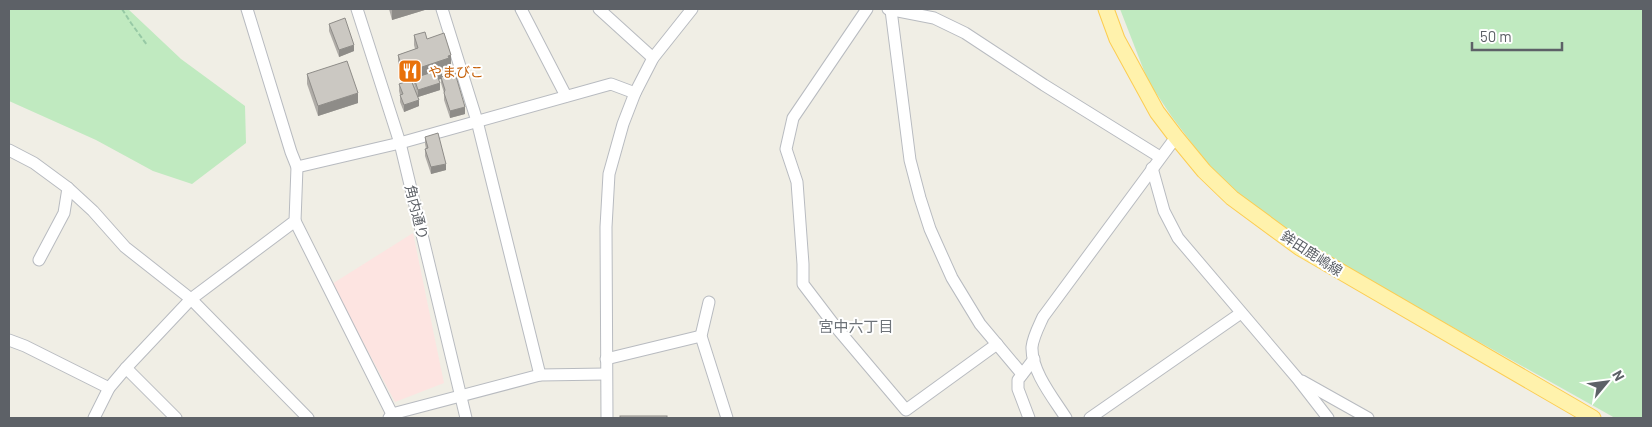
<svg xmlns="http://www.w3.org/2000/svg" width="1652" height="427" font-family="Barlow,'Noto Sans JP',sans-serif">
  <rect width="100%" height="100%" fill="#f0eee5"/>
  <polygon fill="#fde4e1" points="413,233 444,383 395,402 332,284"/>
  <g fill="#c0eac0">
    <polygon points="9,9 128,9 181,59 245,106 246,143 192,184 153,171 96,140 9,101"/>
    <polygon points="1120,9 1643,9 1643,418 1615,418 1306,245 1235,192 1209,166 1172,117 1148,81"/>
  </g>
  <g fill="none" stroke-linecap="round" stroke-linejoin="round">
    <g stroke="#b8bbc0" stroke-width="13">
      <g id="minor">
        <polyline points="357,9 400,143 466,418"/>
        <polyline points="442,9 477,121 540,375"/>
        <polyline points="521,9 566,96"/>
        <polyline points="599,9 653,58"/>
        <polyline points="867,9 793,118 786,149 797,182 803,264 803,284 835,326 906,410 997,344"/>
        <polyline points="888,9 934,18 965,33 1044,85 1160,157"/>
        <polyline points="891,10 910,160 920,198 930,229 952,278 980,324 1022,374"/>
        <polyline points="9,150 34,163 68,188 93,211 125,247 191,299 308,418"/>
        <polyline points="297,167 400,143 611,84 635,93"/>
        <polyline points="1152,168 1164,211 1178,238 1297,378 1328,418"/>
        <polyline points="295,221 392,414"/>
        <polyline points="39,260 64,213 68,188"/>
        <polyline points="709,302 701,336 727,418"/>
        <polyline points="9,340 25,346 109,388"/>
        <polyline points="606,359 701,336"/>
        <polyline points="126,368 176,418"/>
        <polyline points="1302,381 1368,418"/>
        <polyline points="94,418 109,388 126,368 191,299 295,221 297,167 291,152 247,9"/>
        <polyline points="389,418 392,414 540,375 606,374"/>
        <polyline points="607,418 606,227 609,174 623,124 635,93 653,58 692,9"/>
        <polyline points="1029,418 1018,389 1018,380 1034,359"/>
        <path d="M 1066,418 C 1054,399 1031,371 1032,347 C 1033,337 1039,326 1043,317 L 1176,137"/>
        <polyline points="1090,418 1241,313"/>
      </g>
    </g>
    <g stroke="#fccd52" stroke-width="17">
      <polyline id="major" points="1106,9 1117,39 1157,112 1176,137 1204,171 1232,198 1300,248 1593,418"/>
    </g>
    <polyline stroke="#97c9a5" stroke-width="2" stroke-dasharray="5 2.5" stroke-linecap="butt" points="122,9 131,23 147,45"/>
    <use href="#minor" stroke="#fff" stroke-width="11"/>
    <use href="#major" stroke="#fff2ac" stroke-width="15"/>
  </g>
  <g fill="#afaca7" fill-rule="evenodd">
    <polygon points="389,9 428,9 392,20"/>
    <polygon points="329,24 354,51 339,57 329,31"/>
    <path d="M 414,35 L 427,39 L 451,65 L 449,65 L 449,68 L 442,71 L 442,76 L 465,114 L 450,118 L 444,100 L 444,93 L 441,83 L 441,79 L 438,80 L 440,90 L 418,97 L 419,106 L 404,112 L 400,102 L 400,95 L 399,91 L 399,84 L 404,82 L 398,65 L 398,55 L 415,49 L 414,45 ZM 412,80 L 414,80 L 414,84 L 418,95 Z"/>
    <polygon points="307,74 358,103 318,116 307,84"/>
    <polygon points="425,137 446,170 431,174 425,156 425,149 426,149 425,144"/>
  </g>
  <g fill="#8e8c88">
    <polygon points="397,9 428,9 392,20 392,10"/>
    <polygon points="354,45 354,51 339,57 339,50"/>
    <polygon points="451,55 451,65 449,65 449,68 415,79 414,78 414,80 404,83 404,73"/>
    <polygon points="442,71 442,78 441,77 441,79 436,80 436,73"/>
    <polygon points="440,83 440,90 418,97 418,90"/>
    <polygon points="358,93 358,103 318,116 318,106"/>
    <polygon points="419,100 419,106 404,112 404,105"/>
    <polygon points="465,107 465,114 450,118 450,111"/>
    <polygon points="446,164 446,170 431,174 431,167"/>
  </g>
  <g fill="#cbc8c2" stroke="#8e8c88">
    <polygon points="345,18 354,45 339,50 329,24"/>
    <polygon points="425,32 427,39 444,33 451,55 448,56 449,58 404,73 398,55 418,48 414,35"/>
    <polygon points="347,61 358,93 318,106 307,74"/>
    <polygon points="442,69 442,71 436,73 440,83 418,90 414,78"/>
    <polygon points="455,73 465,107 450,111 444,93 445,90 441,77"/>
    <polygon points="411,80 419,100 404,105 400,95 403,94 399,84"/>
    <polygon points="438,133 446,164 431,167 425,149 428,148 425,137"/>
    <rect x="620" y="416" width="47" height="2"/>
  </g>
  <defs>
    <g id="restaurant-square" transform="scale(1.25)"><rect x="-9" y="-9" width="18" height="18" rx="4" fill="#e8710a" stroke="#fff"/><path d="M-5-6h1v4h1v-4h1v4h1v-4h1v5L-1.5 .5V6h-2V.5L-5-1ZM5-6V6H3V1.5H1.5Q1.5-4 5-6Z" fill="#fff"/></g>
  </defs>
  <g fill-rule="evenodd">
    <use href="#restaurant-square" x="410" y="71"/>
  </g>
  <g text-anchor="middle" dominant-baseline="central" stroke-width="4" stroke-linejoin="round" paint-order="stroke">
    <g font-size="14" fill="#c56008" stroke="#fff" text-anchor="start">
      <text x="428" y="71">やまびこ</text>
    </g>
    <g font-size="14" fill="#5d6167" stroke="#fff">
      <text transform="translate(417 212) rotate(76)">角内通り</text>
      <text transform="translate(1312 253) rotate(33)">鉾田鹿嶋線</text>
    </g>
    <g font-size="15" fill="#6e7379" stroke="#fff">
      <text x="856" y="326">宮中六丁目</text>
    </g>
  </g>
  <rect width="1652" height="427" fill="none" stroke="#5d6167" stroke-width="20"/>
  <g transform="translate(1607 382) rotate(61)" stroke="#ffffff" stroke-width="4" paint-order="stroke">
  <path d="M0-4L9 19L0 12L-9 19Z" fill="#5d6167"/>
  <text y="-8" font-size="14" font-weight="bold" text-anchor="middle" fill="#5d6167">N</text>
  </g>
  <path d="M1472 42v8h90v-8" fill="none" stroke="#5d6167" stroke-width="2.5"/>
  <text x="1480" y="42" font-size="15" fill="#5d6167" stroke="#ffffff" stroke-width="4" paint-order="stroke">50 m</text>
</svg>
